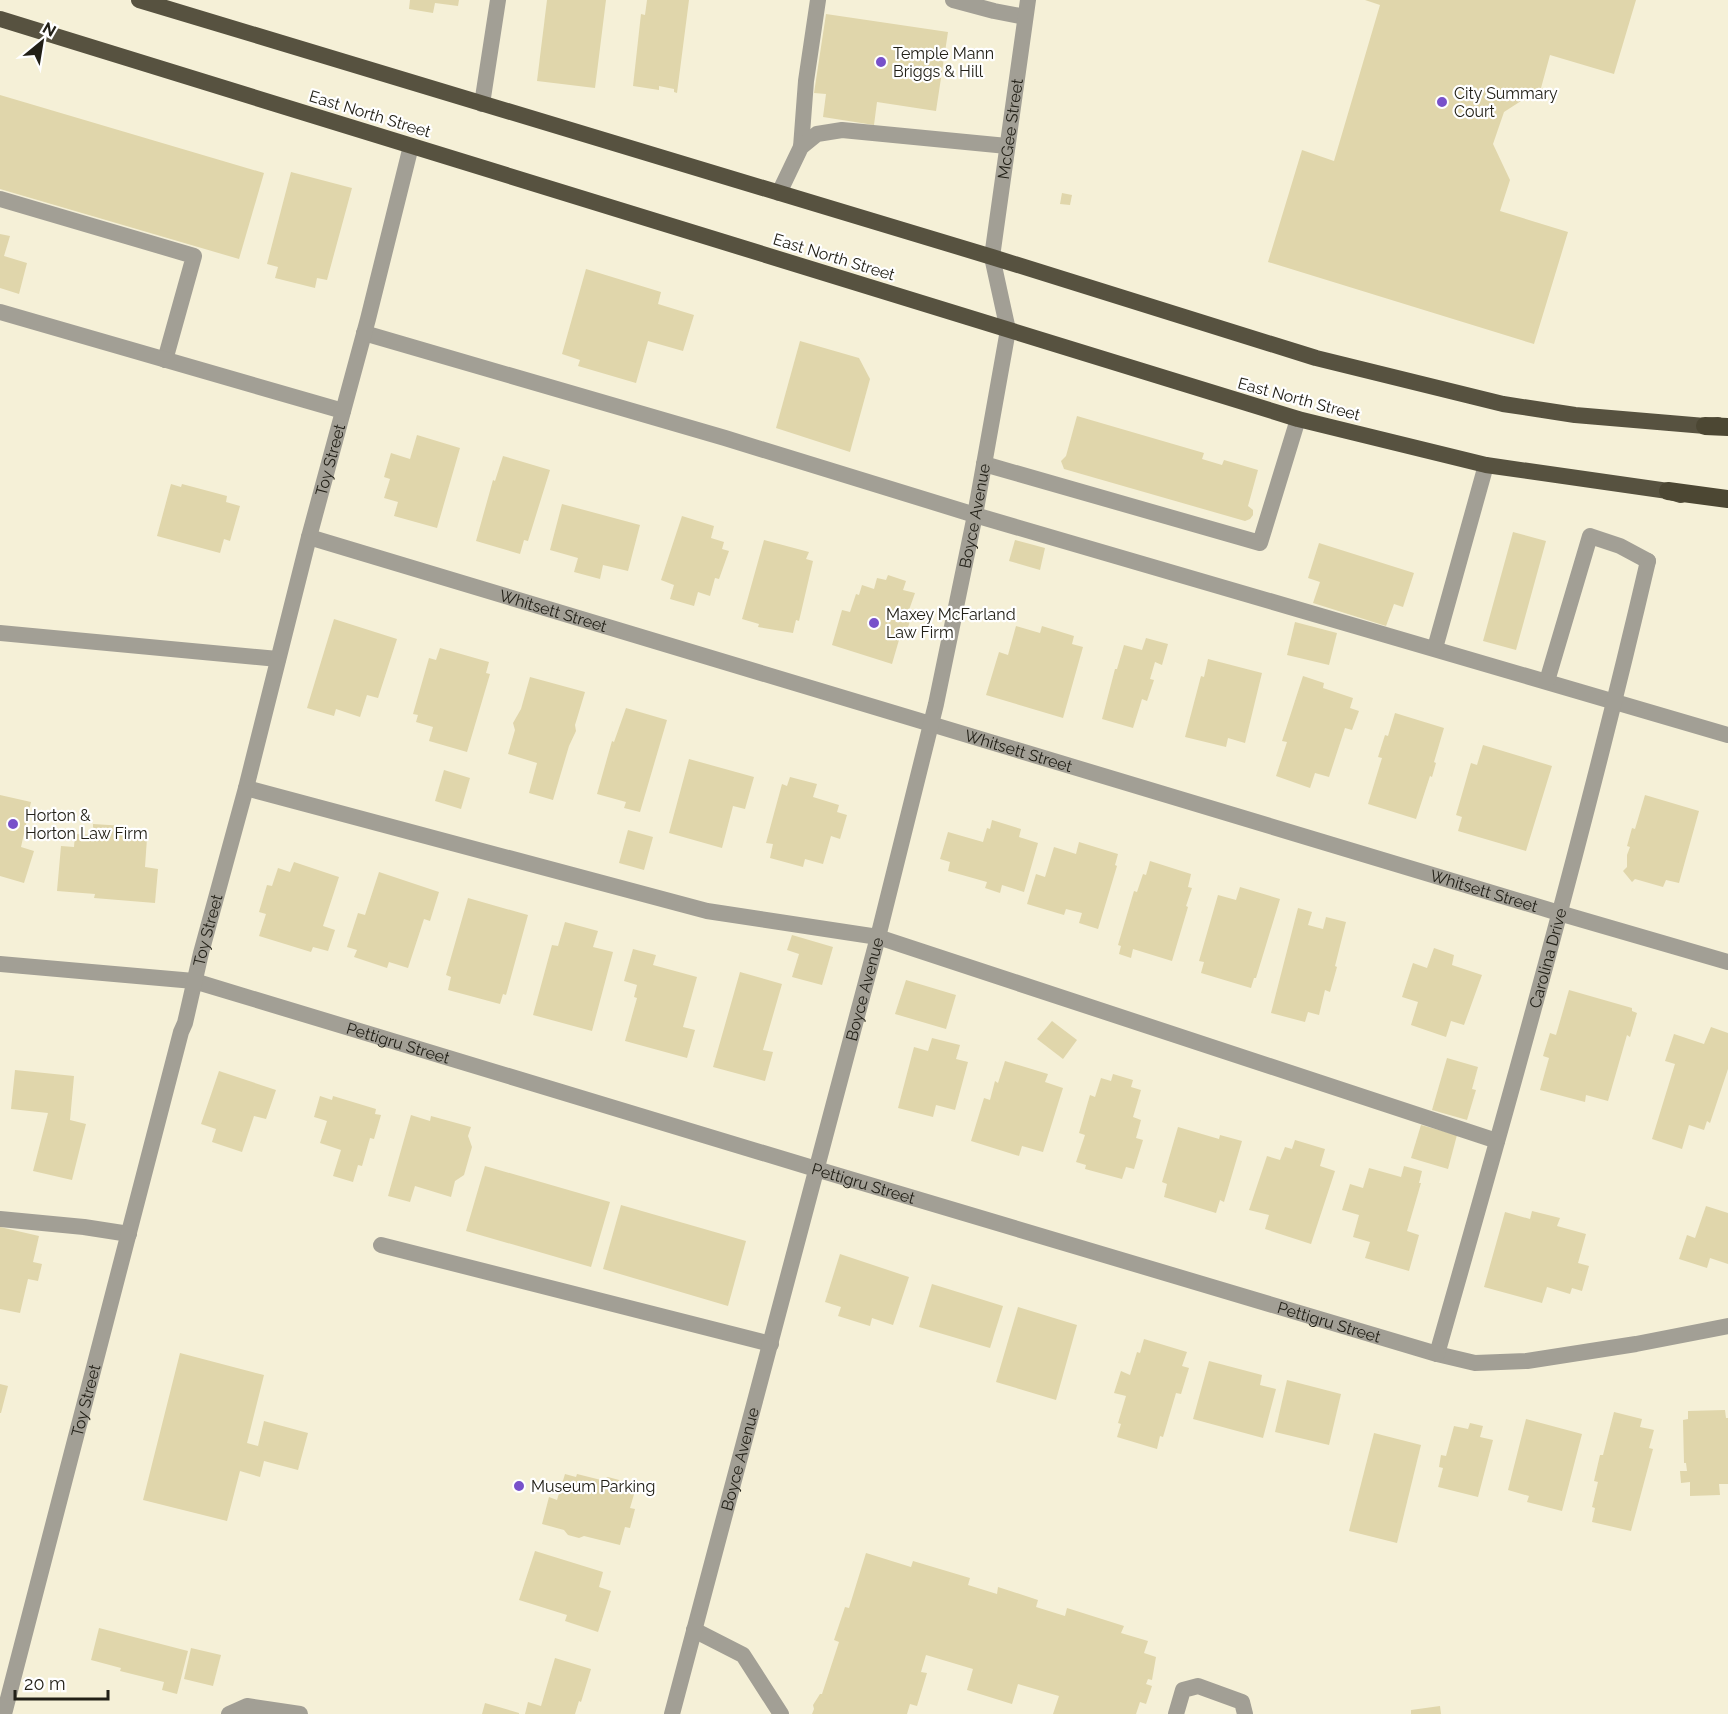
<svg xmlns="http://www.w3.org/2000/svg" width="1728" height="1714" font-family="Raleway,sans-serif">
  <rect width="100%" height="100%" fill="#f5f0d7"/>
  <g fill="#e0d6ab">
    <polygon points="410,0 459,0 458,6 435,3 433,13 409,9"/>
    <polygon points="547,0 606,0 595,88 537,81"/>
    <polygon points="647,0 689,0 677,93 674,92 674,89 659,86 659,90 633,86 641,14 645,15"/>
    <polygon points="1365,0 1636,0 1614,74 1550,55 1541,88 1504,112 1493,144 1510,180 1500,211 1568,232 1534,344 1268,262 1302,150 1334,161 1380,5"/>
    <polygon points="826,14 948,32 936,111 877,102 874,125 823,117 826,94 814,93"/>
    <polygon points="0,95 264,173 239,259 0,189"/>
    <polygon points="291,172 352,188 327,280 317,278 315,288 275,278 278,267 267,264"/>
    <polygon points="1062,193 1072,195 1070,205 1060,204"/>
    <polygon points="0,234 10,236 4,256 27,263 19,294 0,288"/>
    <polygon points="586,269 661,292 658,304 694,315 683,351 648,341 636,383 578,366 580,360 562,354"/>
    <polygon points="800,341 859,358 870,379 850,452 776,428"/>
    <polygon points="1077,416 1204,453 1202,459 1222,465 1224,460 1258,470 1248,506 1253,510 1253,515 1250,519 1245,521 1064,469 1061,461 1066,456"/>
    <polygon points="417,435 460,448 437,528 394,516 398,502 384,498 390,479 384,477 391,453 410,459"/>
    <polygon points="503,456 550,470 528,541 524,540 520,554 476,541 493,480 495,481"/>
    <polygon points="171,484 181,487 182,484 227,496 226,502 240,506 230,541 224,539 220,553 157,536"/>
    <polygon points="562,504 640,525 628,571 603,565 600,579 574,572 578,558 550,550"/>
    <polygon points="682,516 714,526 711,538 724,542 722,549 729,551 719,579 715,578 710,596 698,592 694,606 670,599 674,585 661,580"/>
    <polygon points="1513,532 1546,541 1516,650 1483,641"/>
    <polygon points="764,540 809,552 806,559 813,561 799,621 796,620 793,633 758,627 759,624 742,619"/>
    <polygon points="1015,540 1045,548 1040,570 1009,561"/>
    <polygon points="1319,543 1414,573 1403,607 1394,604 1386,626 1313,603 1320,582 1308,578"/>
    <polygon points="888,575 906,581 903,590 915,593 909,610 913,611 906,634 901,633 892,664 832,645 842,610 850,612 856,594 859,595 862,585 874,589 877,578 886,580"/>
    <polygon points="334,619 397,639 378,698 367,695 360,717 336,709 334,716 307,708"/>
    <polygon points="1295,622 1337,633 1329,665 1287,655"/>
    <polygon points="1016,626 1040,633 1042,626 1074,636 1072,644 1083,647 1063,718 986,695 999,652 1008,655"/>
    <polygon points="1146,638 1168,644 1162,665 1155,662 1150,679 1154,680 1147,701 1142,699 1133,728 1102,719 1115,669 1117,669 1124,645 1142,650"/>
    <polygon points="440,648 489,662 486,673 490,674 467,752 429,741 433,727 416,722 418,715 413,714 429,658 436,660"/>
    <polygon points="1208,659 1262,673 1245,743 1228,738 1226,747 1185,737 1201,676 1204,677"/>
    <polygon points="1303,676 1324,683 1323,688 1353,698 1350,708 1359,711 1352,730 1345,728 1329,777 1315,773 1310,788 1276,776 1287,742 1282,741"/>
    <polygon points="530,677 585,692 575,725 576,731 569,746 553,800 529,793 537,763 508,754 515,730 513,723 521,709"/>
    <polygon points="626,708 667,720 640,812 624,808 626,802 597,794 612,741 614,742"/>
    <polygon points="1395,713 1444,728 1434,762 1436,763 1432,777 1430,776 1416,819 1368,804 1382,758 1378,757 1385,735 1388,736"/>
    <polygon points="1483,745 1552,766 1526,851 1458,831 1462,817 1456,815 1471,763 1477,765"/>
    <polygon points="689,759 754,777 745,809 733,806 722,848 669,833"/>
    <polygon points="444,770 470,778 461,809 435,801"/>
    <polygon points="790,777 817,784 813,797 839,805 837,812 847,815 840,839 831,836 823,864 805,859 803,867 770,858 773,844 766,843 782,784 787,786"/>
    <polygon points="0,795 31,802 21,847 34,851 24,883 0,876"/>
    <polygon points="1645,795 1699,811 1679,883 1666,880 1663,887 1635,879 1632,882 1623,871 1627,867 1627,855 1630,847 1627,846 1632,828 1635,829"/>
    <polygon points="992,820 1021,829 1019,837 1038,843 1024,892 1002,885 1000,893 985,888 987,882 948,871 950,862 940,859 948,832 983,842 987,828 990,829"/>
    <polygon points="93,824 125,826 125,836 147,838 145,867 158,869 155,903 94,898 95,894 57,891 61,846 74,847 75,834 93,835"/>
    <polygon points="628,830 653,837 644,870 619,863"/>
    <polygon points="1079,842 1118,854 1115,865 1117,866 1098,929 1079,923 1082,913 1066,909 1064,915 1027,904 1036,874 1045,877 1054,847 1076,854"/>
    <polygon points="1150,861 1191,874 1188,887 1192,888 1186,906 1188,907 1172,961 1133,949 1131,958 1119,954 1121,946 1118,945 1134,891 1137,892 1143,874 1146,875"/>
    <polygon points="294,862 339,877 323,926 335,930 328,951 313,947 311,952 259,936 266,914 259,912 267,885 272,886 278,868 290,872"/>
    <polygon points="379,872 439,892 430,921 424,919 408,968 389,962 387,968 354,957 357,950 347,947 358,913 365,915"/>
    <polygon points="1240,887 1280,899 1256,978 1254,978 1251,988 1201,973 1204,962 1199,961 1218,895 1236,900"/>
    <polygon points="468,898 528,915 506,995 503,994 500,1004 448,990 451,977 446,975"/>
    <polygon points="1298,908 1312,912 1308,925 1323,929 1326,917 1346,922 1335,966 1337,967 1330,992 1325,990 1319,1015 1308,1012 1305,1022 1271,1013"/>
    <polygon points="565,922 598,931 593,947 613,952 592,1031 533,1015 552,945 558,946"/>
    <polygon points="792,935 833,947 822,985 792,977 799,954 787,950"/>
    <polygon points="1434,948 1454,955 1452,965 1482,975 1464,1025 1451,1021 1446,1037 1411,1025 1418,1002 1402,997 1413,963 1427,968"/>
    <polygon points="633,949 656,955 653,965 697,977 683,1027 695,1030 687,1058 625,1041 637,998 634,997 637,985 624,981"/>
    <polygon points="740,972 782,984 763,1050 773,1052 765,1081 713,1067"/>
    <polygon points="906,980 956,995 946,1029 895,1014"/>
    <polygon points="1569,990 1632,1008 1632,1011 1637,1013 1630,1037 1627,1035 1608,1101 1586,1095 1585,1102 1540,1090 1549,1058 1543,1056 1550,1033 1556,1035"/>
    <polygon points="1052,1021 1077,1040 1063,1059 1037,1039"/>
    <polygon points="1711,1027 1728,1033 1728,1069 1710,1123 1707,1121 1704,1130 1689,1125 1682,1149 1652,1139 1675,1064 1665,1061 1674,1034 1704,1044"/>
    <polygon points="932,1038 960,1045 956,1059 968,1062 955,1110 936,1105 933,1117 898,1108 914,1047 928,1051"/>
    <polygon points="1447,1058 1478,1067 1472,1089 1476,1090 1467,1120 1432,1110"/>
    <polygon points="1005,1061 1048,1074 1045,1082 1063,1088 1043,1152 1022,1146 1019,1156 971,1141 984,1098 990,1100 995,1081 998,1083"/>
    <polygon points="15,1070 74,1076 70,1120 86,1124 72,1180 33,1171 48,1113 11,1109"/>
    <polygon points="219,1071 276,1090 266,1119 254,1116 242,1152 212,1142 216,1129 201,1124"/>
    <polygon points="1113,1074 1133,1080 1131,1087 1141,1090 1133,1117 1141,1120 1136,1138 1143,1140 1134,1169 1126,1167 1122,1179 1085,1169 1086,1165 1076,1162 1085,1135 1079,1133 1090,1095 1095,1097 1101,1078 1111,1081"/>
    <polygon points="320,1096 332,1100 333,1096 376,1109 375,1114 381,1115 374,1139 370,1138 362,1166 358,1165 353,1182 333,1176 341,1150 320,1143 327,1121 314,1117"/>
    <polygon points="411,1115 430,1121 431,1116 471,1127 468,1136 472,1147 464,1175 455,1181 451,1197 415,1186 410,1202 388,1196"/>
    <polygon points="1421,1125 1457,1135 1448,1169 1411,1158"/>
    <polygon points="1178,1127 1219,1139 1220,1135 1242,1141 1224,1202 1220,1200 1216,1213 1164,1197 1167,1184 1162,1182"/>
    <polygon points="1295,1140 1325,1149 1320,1166 1335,1171 1311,1244 1265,1229 1269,1215 1249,1210 1267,1156 1280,1160 1285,1147 1292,1149"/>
    <polygon points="485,1166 610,1202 591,1267 466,1231"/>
    <polygon points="1404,1166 1422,1171 1419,1183 1421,1183 1407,1231 1419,1235 1409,1271 1365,1258 1370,1242 1353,1237 1359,1215 1342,1210 1350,1184 1363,1188 1369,1168 1401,1177"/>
    <polygon points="621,1205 746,1241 728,1306 603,1269"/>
    <polygon points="1706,1206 1728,1213 1728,1264 1710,1258 1707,1268 1679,1259 1687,1235 1695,1238"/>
    <polygon points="1532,1211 1560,1218 1557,1226 1586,1234 1578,1263 1589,1266 1582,1291 1572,1288 1570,1294 1547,1287 1542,1303 1484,1287 1505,1212 1530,1219"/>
    <polygon points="0,1227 39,1236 33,1262 42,1264 38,1281 28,1279 20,1313 0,1309"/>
    <polygon points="840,1254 909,1277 893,1325 872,1318 870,1326 838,1316 841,1307 825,1302"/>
    <polygon points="932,1284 1003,1306 990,1348 919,1327"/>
    <polygon points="1018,1307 1077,1325 1056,1400 996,1382"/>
    <polygon points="1144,1339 1187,1352 1182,1366 1189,1368 1181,1394 1176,1393 1163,1437 1160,1436 1157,1449 1117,1437 1121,1424 1118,1423 1126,1396 1114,1393 1121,1371 1130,1375 1137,1352 1140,1353"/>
    <polygon points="180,1353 264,1375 247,1443 258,1446 264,1421 308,1433 298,1470 264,1461 260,1477 240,1471 227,1521 143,1500"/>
    <polygon points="1209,1361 1262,1375 1260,1385 1276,1389 1263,1438 1193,1419"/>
    <polygon points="1287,1380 1341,1394 1329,1445 1275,1432"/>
    <polygon points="0,1384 8,1386 1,1413 0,1413"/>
    <polygon points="1725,1410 1726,1418 1728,1418 1728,1484 1719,1484 1720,1495 1690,1496 1690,1482 1681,1483 1680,1471 1687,1471 1686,1463 1684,1463 1683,1420 1688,1419 1688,1411"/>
    <polygon points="1614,1412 1642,1419 1640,1427 1654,1430 1649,1448 1653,1449 1631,1531 1592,1522 1595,1508 1592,1507 1598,1482 1594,1481 1600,1455 1603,1455"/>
    <polygon points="1526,1419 1582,1434 1562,1511 1527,1502 1529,1496 1508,1490"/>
    <polygon points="1470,1423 1483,1426 1480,1437 1493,1440 1478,1497 1438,1487 1443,1468 1439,1467 1441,1455 1446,1456 1454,1426 1468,1429"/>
    <polygon points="1374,1433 1421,1445 1397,1543 1349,1531"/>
    <polygon points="565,1474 576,1477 577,1474 601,1480 608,1477 619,1480 623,1488 635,1491 630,1508 635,1509 630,1528 625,1527 620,1545 584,1536 579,1538 568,1535 564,1530 542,1524 549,1497 557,1500"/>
    <polygon points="535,1551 603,1572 599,1587 611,1591 598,1632 565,1621 567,1615 519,1600"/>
    <polygon points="866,1553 911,1567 913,1561 970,1578 968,1585 997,1594 998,1587 1038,1600 1036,1607 1065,1616 1067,1608 1124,1626 1121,1633 1148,1641 1144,1653 1156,1657 1152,1680 1148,1679 1146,1684 1152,1686 1146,1704 1140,1702 1136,1714 1053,1714 1059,1696 1018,1684 1012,1704 967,1690 973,1669 926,1655 921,1672 927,1673 917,1706 910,1704 907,1714 812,1714 814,1709 813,1705 820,1694 822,1694 839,1642 834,1640 845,1607 849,1608"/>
    <polygon points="99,1628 188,1651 177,1694 162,1690 164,1682 120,1671 121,1668 91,1660"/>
    <polygon points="191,1648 221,1655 213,1686 184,1679"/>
    <polygon points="555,1658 591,1669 581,1702 579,1701 575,1714 525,1714 528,1702 541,1706"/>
    <polygon points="485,1703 519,1713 519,1714 482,1714"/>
    <polygon points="1440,1706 1441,1714 1411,1714 1411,1710"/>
  </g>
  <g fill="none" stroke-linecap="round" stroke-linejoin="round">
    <g stroke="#a29f95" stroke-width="16">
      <polyline points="953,0 994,11 1025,17"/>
      <polyline points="801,147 806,81 818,0"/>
      <polyline points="779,193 801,147 817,134 842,130 1007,146"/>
      <polyline points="0,199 194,256 165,360"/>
      <polyline points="0,312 343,411"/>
      <polyline points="364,333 725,438 975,515 1728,735"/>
      <polyline points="984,464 1260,543 1298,419"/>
      <polyline points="0,633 278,659"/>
      <polyline points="1435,648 1486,465"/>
      <polyline points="1547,681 1590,536 1620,546 1648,561"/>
      <polyline points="246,788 707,911 878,937 1497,1141"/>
      <polyline points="0,1219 84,1227 129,1234"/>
      <polyline points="381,1245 771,1344"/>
      <polyline points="694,1630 743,1655 781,1714"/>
      <polyline points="229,1714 247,1706 300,1714"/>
      <polyline points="1176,1714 1183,1690 1198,1686 1242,1702 1245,1714"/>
    </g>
    <g stroke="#a29f95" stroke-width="16">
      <polyline points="482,104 498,0"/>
      <path id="s1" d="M 309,537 L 1559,913 L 1728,962"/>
      <path id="s2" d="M 0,964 L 194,981 L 816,1169 L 1437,1354 L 1475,1363 L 1527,1361 L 1636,1344 L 1728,1326"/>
      <path id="s3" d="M 1437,1354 C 1512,1091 1586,827 1648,561"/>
      <path id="s4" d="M 4,1714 L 181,1032 L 185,1023 L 201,953 L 246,788 L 309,537 L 368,319 L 411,146"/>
      <path id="s5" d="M 672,1714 L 878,937 L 936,704 L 975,515 L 1008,330 L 992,257 L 1028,0"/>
    </g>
    <g stroke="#575240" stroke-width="16">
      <polyline points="139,0 992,257 1316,358 1503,404 1575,415 1705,426 1718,425"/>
      <polyline points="0,19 1298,419 1486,465 1668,491 1681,495"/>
    </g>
    <g stroke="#4c4733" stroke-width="18">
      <polyline points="1705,426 1728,427"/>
      <polyline points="1668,491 1728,499"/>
    </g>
  </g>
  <g fill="#7851ca" stroke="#fff" stroke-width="2">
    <circle cx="881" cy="62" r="6"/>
    <circle cx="1442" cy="102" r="6"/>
    <circle cx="874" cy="623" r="6"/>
    <circle cx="13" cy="824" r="6"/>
    <circle cx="519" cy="1486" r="6"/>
  </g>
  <g text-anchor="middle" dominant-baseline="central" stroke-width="4.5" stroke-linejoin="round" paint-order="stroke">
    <g font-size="16" fill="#222017" stroke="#fff" text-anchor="start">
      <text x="893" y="53">Temple Mann<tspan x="893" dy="18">Briggs &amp; Hill</tspan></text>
      <text x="1454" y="93">City Summary<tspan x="1454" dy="18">Court</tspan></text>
      <text x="886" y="614">Maxey McFarland<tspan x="886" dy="18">Law Firm</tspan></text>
      <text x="25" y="815">Horton &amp;<tspan x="25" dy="18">Horton Law Firm</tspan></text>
      <text x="531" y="1486">Museum Parking</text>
    </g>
    <g font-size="16" fill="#222017" stroke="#fff">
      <text transform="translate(370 114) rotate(17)">East North Street</text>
      <text stroke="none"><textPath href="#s5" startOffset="1629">McGee Street</textPath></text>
      <text transform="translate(834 257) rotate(17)">East North Street</text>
      <text transform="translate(1299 399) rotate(15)">East North Street</text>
      <text stroke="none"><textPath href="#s4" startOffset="1296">Toy Street</textPath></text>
      <text stroke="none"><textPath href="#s5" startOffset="1236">Boyce Avenue</textPath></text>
      <text stroke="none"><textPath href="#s1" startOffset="255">Whitsett Street</textPath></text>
      <text stroke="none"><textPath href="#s1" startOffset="741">Whitsett Street</textPath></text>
      <text stroke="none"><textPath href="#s1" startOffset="1227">Whitsett Street</textPath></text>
      <text stroke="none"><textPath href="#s4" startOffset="810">Toy Street</textPath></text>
      <text stroke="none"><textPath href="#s3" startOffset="411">Carolina Drive</textPath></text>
      <text stroke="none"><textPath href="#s5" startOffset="750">Boyce Avenue</textPath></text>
      <text stroke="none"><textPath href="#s2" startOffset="408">Pettigru Street</textPath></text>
      <text stroke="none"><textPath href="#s2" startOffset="894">Pettigru Street</textPath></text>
      <text stroke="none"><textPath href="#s2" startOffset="1380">Pettigru Street</textPath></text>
      <text stroke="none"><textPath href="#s4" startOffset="324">Toy Street</textPath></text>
      <text stroke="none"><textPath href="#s5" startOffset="264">Boyce Avenue</textPath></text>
    </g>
  </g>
  <g transform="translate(42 42) rotate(30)" stroke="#ffffff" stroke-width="4.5" paint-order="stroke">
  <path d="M0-4.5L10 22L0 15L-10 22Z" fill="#222017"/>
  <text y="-9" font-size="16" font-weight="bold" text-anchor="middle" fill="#222017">N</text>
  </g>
  <path d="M15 1690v9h93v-9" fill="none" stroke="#222017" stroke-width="3"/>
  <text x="24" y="1690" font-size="18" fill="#222017" stroke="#ffffff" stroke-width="4.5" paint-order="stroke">20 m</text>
</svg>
